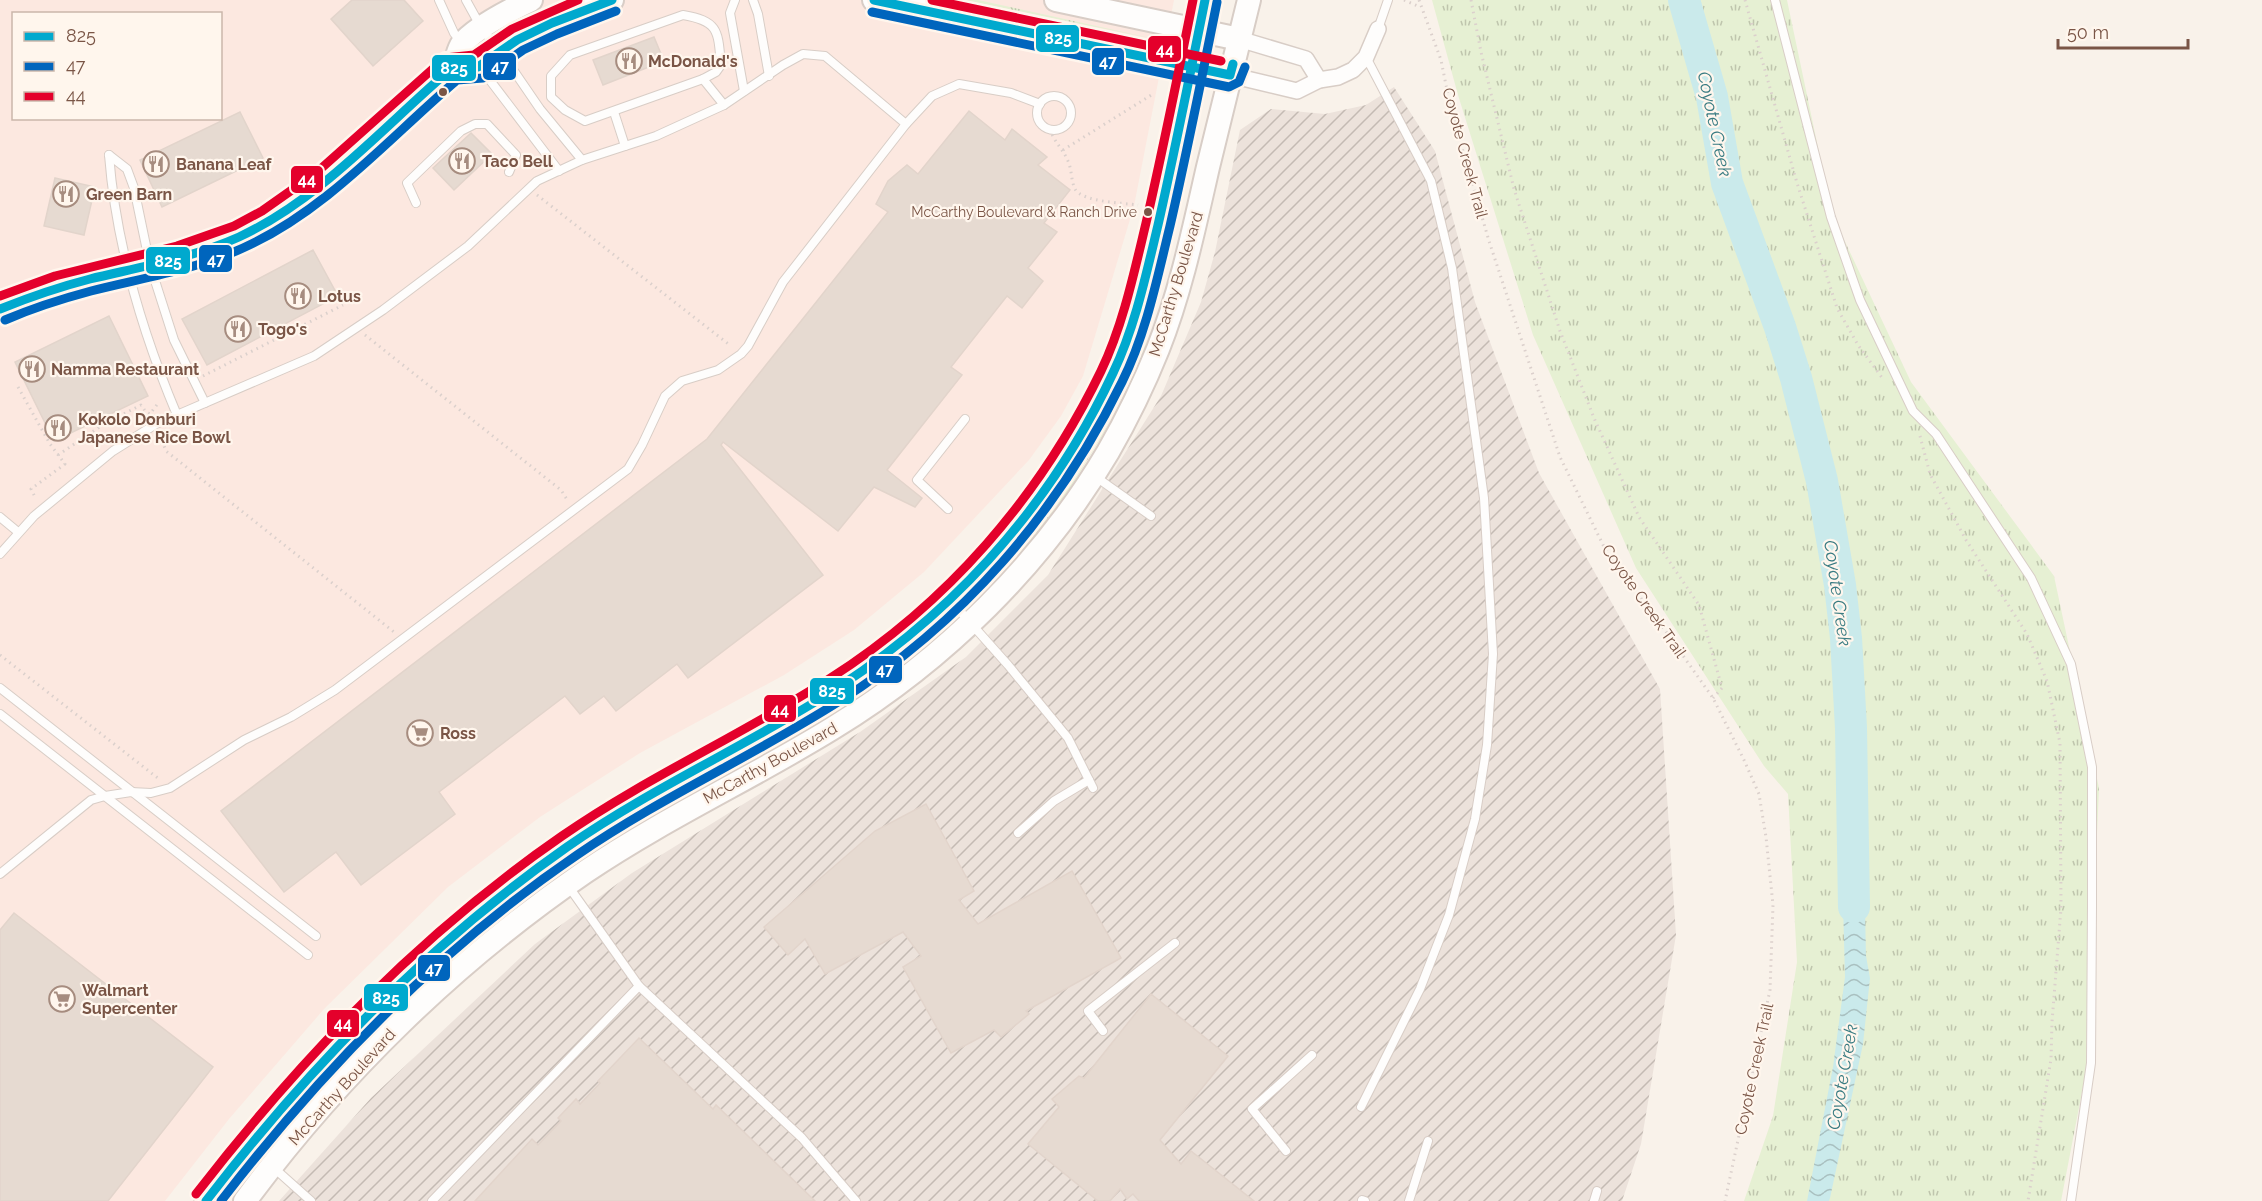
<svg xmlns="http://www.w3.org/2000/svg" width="2262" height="1201" font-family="Raleway,sans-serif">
  <defs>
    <pattern id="industrial-furrows" width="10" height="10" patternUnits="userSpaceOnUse" patternTransform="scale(1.5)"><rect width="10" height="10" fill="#ece2db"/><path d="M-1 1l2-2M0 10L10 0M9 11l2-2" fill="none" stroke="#c4bab3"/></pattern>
    <pattern id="grass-tufts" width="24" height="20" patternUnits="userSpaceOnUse" patternTransform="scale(1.5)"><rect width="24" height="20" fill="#e6f0d3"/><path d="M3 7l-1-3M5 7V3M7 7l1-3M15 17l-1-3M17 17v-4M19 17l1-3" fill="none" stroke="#bfc5ad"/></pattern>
    <pattern id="water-waves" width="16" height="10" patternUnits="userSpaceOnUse" patternTransform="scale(1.5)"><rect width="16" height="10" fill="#caeaeb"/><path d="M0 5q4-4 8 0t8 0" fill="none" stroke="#a9c0c0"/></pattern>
  </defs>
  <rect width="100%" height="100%" fill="#f9f2ea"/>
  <path fill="#fce8e0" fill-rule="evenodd" d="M 0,0 L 1174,0 L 1134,206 L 1083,376 L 1061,416 L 1029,460 L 924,572 L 854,630 L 784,675 L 640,753 L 540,817 L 448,887 L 324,1009 L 229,1119 L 165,1201 L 0,1201 ZM 14,14 L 220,14 L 220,118 L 14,118 Z"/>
  <polygon fill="url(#industrial-furrows)" points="1394,87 1435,151 1475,302 1539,473 1660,689 1676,935 1641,1144 1622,1201 279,1201 371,1098 535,944 632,873 860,732 966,657 1048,575 1161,396 1201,302 1215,252 1240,130 1271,109 1325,114 1366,105"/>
  <g fill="url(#grass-tufts)">
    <polygon points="964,0 978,0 1146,37 1145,37"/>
    <polygon points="1432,0 1787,0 1832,214 1911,382 2054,576 2099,788 2087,1066 2061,1201 1744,1201 1773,1116 1797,962 1788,794 1764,766 1636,568 1533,335 1458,95"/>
    <polygon points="1193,111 1196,112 1194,123 1173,219 1159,267 1148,336 1142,358 1102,436 1070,488 1035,535 983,595 981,594 1046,518 1085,460 1095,437"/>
    <path d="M 929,641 L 931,641 L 930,644 C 892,677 850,706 807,731 C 756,761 702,786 651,816 C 575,862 505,914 437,972 L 436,970 L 534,891 L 567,857 Z"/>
  </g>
  <polygon fill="url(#water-waves)" points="1864,863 1866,956 1870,978 1863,1044 1830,1198 1829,1201 1807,1201 1833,1067 1845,977 1842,866"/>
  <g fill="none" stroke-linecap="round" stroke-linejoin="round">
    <polyline stroke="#caeaeb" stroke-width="32" points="1684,0 1712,97 1727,183 1780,327 1796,378 1822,481 1840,585 1846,638 1851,728 1854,907"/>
  </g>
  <g fill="#e6dad1" stroke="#e2d4cb" stroke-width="1.5">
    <polygon points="352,0 404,0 423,21 373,66 331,19"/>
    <polygon points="654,37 664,61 603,85 593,60"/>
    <polygon points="969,111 1005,140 1012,129 1047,157 1038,165 1070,190 1044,223 1057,232 1028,268 1043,281 1022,308 1007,296 951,367 962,375 887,470 922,498 915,507 874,487 838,531 723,442 721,445 823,575 688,678 677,664 616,711 604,696 580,714 565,696 439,792 455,814 361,885 336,852 284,892 221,811 707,439 888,212 876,204 888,181 907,165 918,174"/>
    <polygon points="240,112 263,158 162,207 140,160"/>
    <polygon points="471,133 492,154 454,190 433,168"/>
    <polygon points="55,178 95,187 84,235 44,226"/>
    <polygon points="313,250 338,296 207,365 182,319"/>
    <polygon points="109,316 148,396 54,441 15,362"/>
    <polygon points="926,804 974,891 959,900 978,924 1072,871 1121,958 1026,1011 1029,1014 1001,1037 994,1030 951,1053 903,967 921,956 903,932 825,974 805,939 788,955 764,927 875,831"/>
    <polygon points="14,913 213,1067 108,1201 0,1201 0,930"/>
    <polygon points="1151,994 1228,1056 1160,1140 1181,1164 1191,1151 1254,1201 1139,1201 1133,1194 1127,1199 1120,1189 1110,1201 1098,1201 1028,1144 1059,1107 1052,1099 1079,1076 1084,1078"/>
    <polygon points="639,1038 713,1109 716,1105 815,1201 475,1201 532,1139 538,1145 561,1121 558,1118 576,1099 580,1104 600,1083 598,1081"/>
  </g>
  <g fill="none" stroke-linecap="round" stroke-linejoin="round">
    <g stroke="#d8cdc6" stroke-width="10">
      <g id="lane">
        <polyline points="439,0 454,33 559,171"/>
        <polyline points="466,0 482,29 501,52 540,109 582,160"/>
        <polyline points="735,0 730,13 744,91"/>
        <polyline points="753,0 758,14 769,76"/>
        <polyline points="1775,0 1831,217 1860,300 1913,411 1936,434 2031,578 2071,664 2092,767 2092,905 2091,1063 2071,1201"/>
        <path d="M 683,15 C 719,21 718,31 721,65 L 716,72 L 703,79 L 585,121 L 565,110 L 551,97 L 551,76 L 570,55 Z"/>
        <polyline points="1378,29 1388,0"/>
        <polyline points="703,79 724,105"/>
        <circle cx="1054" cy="113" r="17"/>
        <polyline points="614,112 625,146"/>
        <polyline points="109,155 127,169 134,188 150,265 174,340 205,403"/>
        <path d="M 109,155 C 116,245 142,332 177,415"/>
        <polyline points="416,203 407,183 461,131 475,124 487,124 516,155 509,172"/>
        <polyline points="1096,477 1151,516"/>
        <polyline points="948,509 917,480 965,419"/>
        <polyline points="0,517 18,532"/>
        <polyline points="0,554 34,516 113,451 156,424 314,356 383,310 468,246 537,181 582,160 656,136 724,105 783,65 803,54 825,56 906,124"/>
        <polyline points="951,601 1008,665 1068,738 1093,788"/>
        <polyline points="0,688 316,936"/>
        <polyline points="0,714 308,955"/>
        <polyline points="1018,833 1054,801 1089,780"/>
        <polyline points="0,874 91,800 105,796 131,792 151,793 170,788 244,740 291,717 335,690 628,469 642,445 665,396 682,381 718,370 741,354 748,346 783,282 906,124 932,96 959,84 1011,93 1040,104"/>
        <polyline points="569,887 639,986 802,1138 856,1201"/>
        <polyline points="1103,1031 1088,1011 1175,943"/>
        <polyline points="1361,1107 1420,989 1449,915 1475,819 1487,745 1493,654 1484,498 1452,268 1431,181 1366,57"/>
        <polyline points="1286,1151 1252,1109 1312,1055"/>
        <polyline points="274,1168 311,1201"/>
        <polyline points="1362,1200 1365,1201"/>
        <polyline points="432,1201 639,986"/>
        <polyline points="1409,1201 1428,1141"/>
        <polyline points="1594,1201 1597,1191"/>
      </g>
    </g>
    <g stroke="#d8cdc6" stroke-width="18">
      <g id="street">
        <polyline points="1239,39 1306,59 1319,80"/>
        <polyline points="1230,75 1297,91 1319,80 1338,77 1353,70 1366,57 1378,29"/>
      </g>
    </g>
    <g stroke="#d8cdc6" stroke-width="26">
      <g id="secondary">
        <polyline points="874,0 1230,75"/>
        <polyline points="1056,0 1239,39"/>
        <polyline points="452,68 478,67 517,40 552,23 612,0"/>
        <path d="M 0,309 C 26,297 53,287 81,280 C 145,264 214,256 270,220 C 320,189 363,146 406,107 C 420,94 439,82 451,69 C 457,62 457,51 462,44 C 475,28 512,9 531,0"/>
        <path d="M 206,1201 C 307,1065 427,943 567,847 C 645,792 733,752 815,702 C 863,673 912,639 952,599 C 1017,536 1074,455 1113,374 C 1133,332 1143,285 1154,241 C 1173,161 1189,80 1205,0"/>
        <path d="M 245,1201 C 339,1074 455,961 585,872 C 665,818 752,778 833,728 C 944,660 1042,564 1108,452 C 1127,419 1144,384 1158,349 C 1181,291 1194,228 1208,167 C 1222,111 1235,56 1249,0"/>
      </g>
    </g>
    <g stroke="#dbd0cc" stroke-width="3" stroke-dasharray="1.5 4.5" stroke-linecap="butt">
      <polyline points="1404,0 1420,7"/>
      <polyline points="1419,0 1441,60 1451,110 1489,241 1560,457 1609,557 1657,619 1713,698 1744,760 1759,794 1766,837 1773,905 1770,990 1725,1201"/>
      <polyline points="1471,0 1481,52 1514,189 1560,331 1594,418 1639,517 1699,605 1722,688 1713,698"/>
      <polyline points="1745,0 1797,183 1837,308 1858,345 1883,379"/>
      <path d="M 1050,129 C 1054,142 1063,149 1068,161 C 1072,170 1071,181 1075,189 C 1082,202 1123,203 1138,205"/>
      <polyline points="1063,150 1153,94"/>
      <polyline points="537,195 731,346"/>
      <polyline points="365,335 561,490 568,501"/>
      <polyline points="203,376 343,305"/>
      <polyline points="18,387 50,444 65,464 31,489 36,499"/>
      <polyline points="160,435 166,451 394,632"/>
      <polyline points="1920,436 1930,474 1966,540 2027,634 2047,681 2060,743 2061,908 2052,1022 2051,1059 2028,1201"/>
      <polyline points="58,455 104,424 141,405 146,412 150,414 159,402"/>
      <polyline points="0,655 159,779"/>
    </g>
    <use href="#lane" stroke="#fefdfc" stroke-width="8"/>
    <use href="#street" stroke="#fefdfc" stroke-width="15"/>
    <use href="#secondary" stroke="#fefdfc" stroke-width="22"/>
    <g stroke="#fff6ed" stroke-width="14">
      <g id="bus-1">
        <polyline points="874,0 1230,75 1233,64"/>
        <path d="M 0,309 C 30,297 59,287 90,279 C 140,267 192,258 239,237 C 321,199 384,126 452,68 L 478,67 L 517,40 L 552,23 L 612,0"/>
        <path d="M 206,1201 C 310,1066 427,945 567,847 C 646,792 733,752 815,702 C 945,623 1048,512 1113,373 C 1135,327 1146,275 1158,225 C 1175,150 1190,75 1205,0"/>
      </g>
    </g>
    <g stroke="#fff6ed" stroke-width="14">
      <g id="bus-2">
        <polyline points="872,12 1229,87 1239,82 1245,67"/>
        <path d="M 5,320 C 33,308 61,299 91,291 C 142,278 195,270 243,248 C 326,211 389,138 457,80 L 483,78 L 523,50 L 557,34 L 616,11"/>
        <path d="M 221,1201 C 323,1069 439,949 577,855 C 660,798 753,756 838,702 C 962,624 1058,513 1122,382 C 1146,334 1157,279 1170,226 C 1187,152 1202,77 1217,2"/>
      </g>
    </g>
    <g stroke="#fff6ed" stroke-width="14">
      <g id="bus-3">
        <polyline points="932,0 1221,61"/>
        <polyline points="0,296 55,276 177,246 234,226 262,211 316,173 445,58 474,55 512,29 578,0"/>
        <path d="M 196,1194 C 302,1057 420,934 562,836 C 647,777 742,735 829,679 C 947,604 1040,497 1101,371 C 1123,325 1134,273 1146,223 C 1163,149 1178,75 1193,0"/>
      </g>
    </g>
    <use href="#bus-1" stroke="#00a9ce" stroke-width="9"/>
    <use href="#bus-2" stroke="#0065bd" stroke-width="9"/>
    <use href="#bus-3" stroke="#e4002b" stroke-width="9"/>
  </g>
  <defs>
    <g id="restaurant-ring" transform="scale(1.35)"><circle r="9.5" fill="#fff6ed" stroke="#a68c7f" stroke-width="1.5"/><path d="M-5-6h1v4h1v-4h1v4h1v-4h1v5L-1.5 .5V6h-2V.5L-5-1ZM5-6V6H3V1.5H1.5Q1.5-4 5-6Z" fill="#a68c7f"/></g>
    <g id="supermarket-ring" transform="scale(1.35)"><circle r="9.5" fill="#fff6ed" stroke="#a68c7f" stroke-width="1.5"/><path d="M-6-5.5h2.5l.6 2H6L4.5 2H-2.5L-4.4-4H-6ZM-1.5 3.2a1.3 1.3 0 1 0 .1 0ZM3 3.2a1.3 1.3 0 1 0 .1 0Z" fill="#a68c7f"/></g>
  </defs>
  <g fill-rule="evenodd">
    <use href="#restaurant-ring" x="629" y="61"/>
    <use href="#restaurant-ring" x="462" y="161"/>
    <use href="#restaurant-ring" x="156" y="164"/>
    <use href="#restaurant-ring" x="66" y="194"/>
    <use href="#restaurant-ring" x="298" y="296"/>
    <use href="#restaurant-ring" x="238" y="329"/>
    <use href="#restaurant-ring" x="32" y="369"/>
    <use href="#restaurant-ring" x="58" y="428"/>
    <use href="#supermarket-ring" x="420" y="733"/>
    <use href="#supermarket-ring" x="62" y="999"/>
  </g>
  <g fill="#7a5546" stroke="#fff6ed" stroke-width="2">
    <circle cx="443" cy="92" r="5"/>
    <circle cx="1148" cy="212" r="5"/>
  </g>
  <g text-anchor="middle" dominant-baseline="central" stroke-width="4.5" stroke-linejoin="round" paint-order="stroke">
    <g font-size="14" fill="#7a5546" stroke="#fff6ed" text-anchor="end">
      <text x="1137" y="212">McCarthy Boulevard &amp; Ranch Drive</text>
    </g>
    <g font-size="16" font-weight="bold" fill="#7a5546" stroke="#fff6ed" text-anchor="start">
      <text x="648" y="61">McDonald's</text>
      <text x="482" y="161">Taco Bell</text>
      <text x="176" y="164">Banana Leaf</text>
      <text x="86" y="194">Green Barn</text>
      <text x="318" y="296">Lotus</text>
      <text x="258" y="329">Togo's</text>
      <text x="51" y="369">Namma Restaurant</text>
      <text x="78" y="419">Kokolo Donburi<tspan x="78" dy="18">Japanese Rice Bowl</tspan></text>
      <text x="440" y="733">Ross</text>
      <text x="82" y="990">Walmart<tspan x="82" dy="18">Supercenter</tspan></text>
    </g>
    <g font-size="16" fill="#7a5546" stroke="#fff6ed">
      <text transform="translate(1465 153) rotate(75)">Coyote Creek Trail</text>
      <text transform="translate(1176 284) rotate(-73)">McCarthy Boulevard</text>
      <text transform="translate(1644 601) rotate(55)">Coyote Creek Trail</text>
      <text transform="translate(770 763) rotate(-29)">McCarthy Boulevard</text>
      <text transform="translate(1754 1069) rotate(-78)">Coyote Creek Trail</text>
      <text transform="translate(342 1087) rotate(-48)">McCarthy Boulevard</text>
    </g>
    <g font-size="18" font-style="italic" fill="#387b82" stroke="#fff6ed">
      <text transform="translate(1715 124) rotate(78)">Coyote Creek</text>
      <text transform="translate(1838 593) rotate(82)">Coyote Creek</text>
      <text transform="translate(1842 1077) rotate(-80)">Coyote Creek</text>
    </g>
  </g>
  <g stroke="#fff6ed" stroke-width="2">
    <rect x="1035" y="24" width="45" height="29" rx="6" fill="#00a9ce"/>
    <rect x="1147" y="35" width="35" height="28" rx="6" fill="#e4002b"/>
    <rect x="1091" y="47" width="34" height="29" rx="6" fill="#0065bd"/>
    <rect x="482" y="52" width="35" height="29" rx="6" fill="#0065bd"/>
    <rect x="431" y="54" width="46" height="28" rx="6" fill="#00a9ce"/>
    <rect x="290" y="165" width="34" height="29" rx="6" fill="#e4002b"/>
    <rect x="198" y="244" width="35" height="29" rx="6" fill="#0065bd"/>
    <rect x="145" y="246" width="46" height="29" rx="6" fill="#00a9ce"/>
    <rect x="868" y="655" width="35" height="29" rx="6" fill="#0065bd"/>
    <rect x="809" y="677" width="46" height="28" rx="6" fill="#00a9ce"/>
    <rect x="763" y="694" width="34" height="29" rx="6" fill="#e4002b"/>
    <rect x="417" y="954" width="34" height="28" rx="6" fill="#0065bd"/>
    <rect x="363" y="983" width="46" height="29" rx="6" fill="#00a9ce"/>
    <rect x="326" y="1009" width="34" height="29" rx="6" fill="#e4002b"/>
  </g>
  <g font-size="16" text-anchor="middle" font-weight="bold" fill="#fff">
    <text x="1058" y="44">825</text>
    <text x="1165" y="55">44</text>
    <text x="1108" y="67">47</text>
    <text x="500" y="72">47</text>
    <text x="454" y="74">825</text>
    <text x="307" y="185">44</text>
    <text x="216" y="265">47</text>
    <text x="168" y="267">825</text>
    <text x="885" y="675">47</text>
    <text x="832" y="697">825</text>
    <text x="780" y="715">44</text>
    <text x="434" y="974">47</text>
    <text x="386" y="1004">825</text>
    <text x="343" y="1029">44</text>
  </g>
  <rect x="12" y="12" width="210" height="108" fill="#fff6ed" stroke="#cab6aa" stroke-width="1.5"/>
  <rect x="24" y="32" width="30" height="9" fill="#00a9ce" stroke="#cab6aa" stroke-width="1.5"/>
  <text x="66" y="42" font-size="18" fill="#7a5546">825</text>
  <rect x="24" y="62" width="30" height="9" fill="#0065bd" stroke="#cab6aa" stroke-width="1.5"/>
  <text x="66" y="72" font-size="18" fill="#7a5546">47</text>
  <rect x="24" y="92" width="30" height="9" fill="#e4002b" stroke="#cab6aa" stroke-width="1.5"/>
  <text x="66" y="102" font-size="18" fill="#7a5546">44</text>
  <path d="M2058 39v9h130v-9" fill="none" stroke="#7a5546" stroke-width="3"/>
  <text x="2067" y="39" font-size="18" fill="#7a5546" stroke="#fff6ed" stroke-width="4.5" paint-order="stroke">50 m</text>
</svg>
